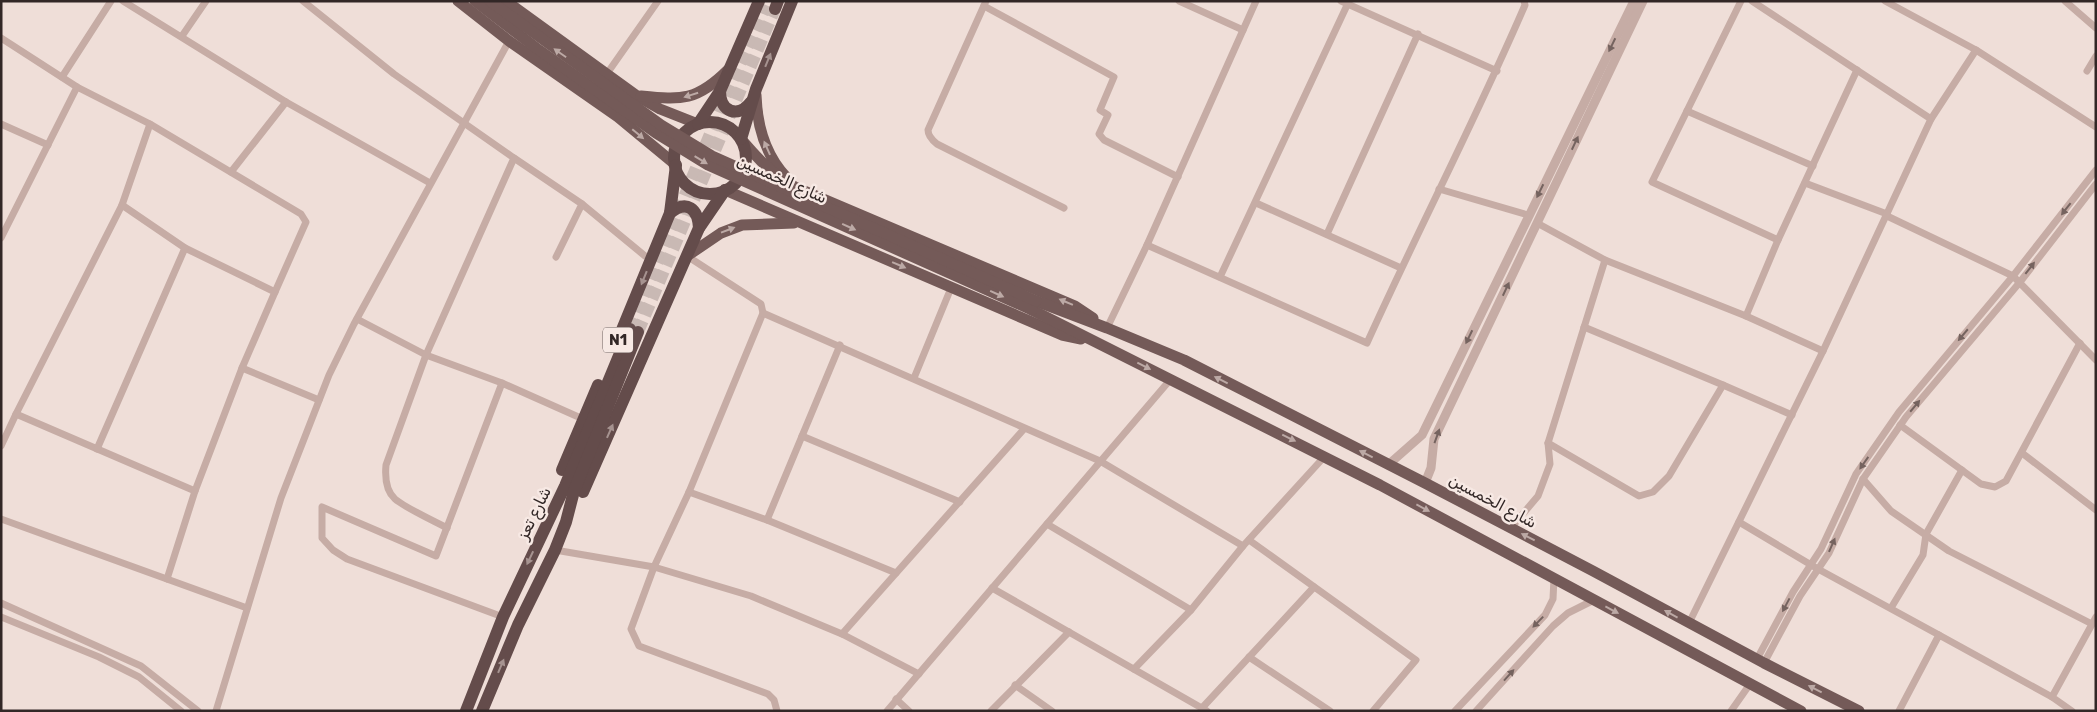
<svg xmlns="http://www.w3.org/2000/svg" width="2097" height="712" font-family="Rubik,Vazirmatn,sans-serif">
  <rect width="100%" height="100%" fill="#efded8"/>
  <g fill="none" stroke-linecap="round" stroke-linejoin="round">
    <g stroke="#c9b9b4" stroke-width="12" stroke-dasharray="12 6" stroke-linecap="butt">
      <polyline points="630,329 726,95 766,5"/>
      <polyline points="638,332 775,9"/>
    </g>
    <g stroke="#c6aca5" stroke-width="7">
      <polyline points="123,1 286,102 430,183"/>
      <polyline points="303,1 394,74 514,158"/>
      <path d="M 986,1 L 928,130 C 928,136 932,140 937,144 L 1064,208"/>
      <polyline points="1179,1 1243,30"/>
      <polyline points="1341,1 1497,71"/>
      <polyline points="1741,1 1652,182 1778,240"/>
      <polyline points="1752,1 1931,119"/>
      <polyline points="1885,1 1976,50 2096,127"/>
      <polyline points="2065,1 2096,28"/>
      <polyline points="984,6 1114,77 1100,110 1108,115 1099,134 1104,140 1178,177"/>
      <polyline points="182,36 206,1"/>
      <polyline points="1,38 77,87"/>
      <polyline points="2087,71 2096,56"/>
      <polyline points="606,75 658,1"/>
      <polyline points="62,77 111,1"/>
      <polyline points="1687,111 1813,166"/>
      <polyline points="1,124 48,145"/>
      <polyline points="231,172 286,102"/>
      <polyline points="1805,183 1887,214"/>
      <polyline points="1439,189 1528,215"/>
      <polyline points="1256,203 1401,268"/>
      <polyline points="582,204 645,256 652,258"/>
      <polyline points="122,205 150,124 301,214 306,222 275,292"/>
      <polyline points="1887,216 2013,276 2096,360"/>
      <polyline points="1537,223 1605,260 1746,316 1823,351"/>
      <polyline points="1327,234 1418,34"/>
      <polyline points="1,238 77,87 150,124"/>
      <path d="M 1147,245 L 1367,343 C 1418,230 1476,119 1525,5 L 1524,1"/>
      <polyline points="687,256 761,304 763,313 689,492 654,567 631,629 639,646 768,694 774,700 777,711"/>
      <polyline points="1220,277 1349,1"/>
      <polyline points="763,313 1100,461 1243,546"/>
      <polyline points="1746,316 1778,240 1857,70"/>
      <polyline points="357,319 426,355 502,383 583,419"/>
      <polyline points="1584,327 1723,385"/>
      <polyline points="1107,328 1147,245 1256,1"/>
      <polyline points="242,368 319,400"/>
      <polyline points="914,378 951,288"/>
      <polyline points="502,383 436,556 322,507 322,538 333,550 347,559 503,617"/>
      <polyline points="16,414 122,205 185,248 275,292 242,368 195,491"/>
      <polyline points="1900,425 1981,484 1995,487 2006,481 2080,343"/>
      <polyline points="802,436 960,502"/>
      <polyline points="1548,443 1639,496 1653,492 1669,476 1723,385 1792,415"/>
      <polyline points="1,446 16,414 195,491 167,579"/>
      <polyline points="97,449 185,248"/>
      <polyline points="2022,453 2096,510"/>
      <polyline points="1863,479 1891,511 1949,551 2092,624"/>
      <polyline points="689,492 767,520 896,573"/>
      <polyline points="1,519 247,608"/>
      <polyline points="767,520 840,345"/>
      <polyline points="1739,522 1818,569 1939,635"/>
      <polyline points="1047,524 1191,610"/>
      <path d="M 447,528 C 434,521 404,507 395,499 C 386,491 385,476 386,465 L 426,355 L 514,158 L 582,204 L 556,257"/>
      <polyline points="1510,529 1538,496 1550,464 1548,443 1605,260"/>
      <polyline points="1249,540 1416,660 1373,711"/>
      <polyline points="555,550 654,567 751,596 842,634 919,674"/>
      <polyline points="992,588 1207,711"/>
      <polyline points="1,603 141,666 198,711"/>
      <polyline points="1891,608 1923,555 1926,534 1962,470"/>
      <polyline points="1,617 99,657 139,677 181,711"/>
      <polyline points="1689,623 1823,351 1931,119 1976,50"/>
      <polyline points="842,634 1024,429"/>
      <polyline points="1249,657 1330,711"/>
      <polyline points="1757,659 1793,592 1821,549 1856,474 1899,412 2013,276 2096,170"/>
      <polyline points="1764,663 1800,596 1829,553 1863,479 1906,417 2020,282 2096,184"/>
      <polyline points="1134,669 1191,610 1243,546 1325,456"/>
      <polyline points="1015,685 1052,711"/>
      <polyline points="896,699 909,711"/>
      <polyline points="1202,708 1314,587"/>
      <polyline points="216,711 281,498 329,375 354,324 509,41"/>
      <polyline points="887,711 1170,380"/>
      <polyline points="991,711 1069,632"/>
      <polyline points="1455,711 1545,615 1553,599 1554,578"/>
      <polyline points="1476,711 1553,626 1568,613 1594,600"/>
      <polyline points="1731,711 1750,684"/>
      <polyline points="1899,711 1939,635 2052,697"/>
      <polyline points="2072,711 2052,697 2096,617"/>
    </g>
    <g stroke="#c6aca5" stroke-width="9">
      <polyline points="1388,465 1422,435 1634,1"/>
      <polyline points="1425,483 1431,468 1434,439 1643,1"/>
    </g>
    <g stroke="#745a58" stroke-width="11">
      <polyline points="458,1 509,41 618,117 676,165"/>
      <polyline points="506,1 637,96 660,109 698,124"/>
      <path d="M 756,95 C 757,126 765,155 787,178"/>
      <path d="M 641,96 C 682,100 697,101 728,70"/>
      <path d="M 741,139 C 759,160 771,173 795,187 L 1075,306 L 1093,318"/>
      <polyline points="725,190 1062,335 1081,339"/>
      <polyline points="687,256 721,233 742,225 794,223"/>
      <polyline points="1036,301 1107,328 1184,360 1425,483 1593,571 1764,663 1859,711"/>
      <polyline points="1032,310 1380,485 1801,711"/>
    </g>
    <g stroke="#644c4b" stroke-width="12">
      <polyline points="775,9 778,1"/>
      <path d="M 720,91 C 720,112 738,119 751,102"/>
      <circle cx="710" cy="158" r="36"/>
      <polyline points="698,124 720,91 759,1"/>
      <polyline points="741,139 756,89 792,1"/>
      <path d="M 670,213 C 687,199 698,209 699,228"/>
      <polyline points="619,337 670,213 676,165"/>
      <polyline points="562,470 598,385"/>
      <polyline points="583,492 699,228 725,190"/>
      <polyline points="466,711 503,617 565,486 630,329"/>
      <polyline points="482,711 518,625 555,550 566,522 574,491 638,332"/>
    </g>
    <g stroke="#745a58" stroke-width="11">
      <polyline points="475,1 539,50 656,133 708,165 1032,310"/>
      <polyline points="490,1 661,125 712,156 1036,301"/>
    </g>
  </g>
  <defs><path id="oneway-solid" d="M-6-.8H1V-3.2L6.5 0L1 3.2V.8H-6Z" transform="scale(1.25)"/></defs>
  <g fill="#75635f">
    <use href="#oneway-solid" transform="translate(1612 45) rotate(116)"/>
    <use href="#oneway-solid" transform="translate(1575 143) rotate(-65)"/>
    <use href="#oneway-solid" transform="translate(1540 191) rotate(116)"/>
    <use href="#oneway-solid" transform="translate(2066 209) rotate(128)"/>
    <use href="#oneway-solid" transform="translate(2030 268) rotate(-52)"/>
    <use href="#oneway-solid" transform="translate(1506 289) rotate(-65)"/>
    <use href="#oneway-solid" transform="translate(1963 335) rotate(130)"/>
    <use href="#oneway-solid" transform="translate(1469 337) rotate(116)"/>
    <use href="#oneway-solid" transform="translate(1915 406) rotate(-50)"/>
    <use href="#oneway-solid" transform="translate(1437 436) rotate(-70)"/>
    <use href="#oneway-solid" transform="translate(1864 463) rotate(125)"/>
    <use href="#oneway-solid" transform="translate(1832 545) rotate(-66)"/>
    <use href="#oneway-solid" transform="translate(1786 605) rotate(118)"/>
    <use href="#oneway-solid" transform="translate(1538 622) rotate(134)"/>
    <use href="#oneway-solid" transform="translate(1509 675) rotate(-48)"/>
  </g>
  <g fill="#bca9a5">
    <use href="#oneway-solid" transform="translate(560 53) rotate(-145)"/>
    <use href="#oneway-solid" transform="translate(691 95) rotate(162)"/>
    <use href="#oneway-solid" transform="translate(638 134) rotate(40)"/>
    <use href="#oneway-solid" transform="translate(767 148) rotate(-114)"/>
    <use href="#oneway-solid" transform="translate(701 160) rotate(31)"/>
    <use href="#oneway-solid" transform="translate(849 227) rotate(24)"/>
    <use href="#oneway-solid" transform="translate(728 230) rotate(-21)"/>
    <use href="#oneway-solid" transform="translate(899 265) rotate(23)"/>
    <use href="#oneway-solid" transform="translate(997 294) rotate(24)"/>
    <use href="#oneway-solid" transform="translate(1066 302) rotate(-157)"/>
    <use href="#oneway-solid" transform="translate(1144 366) rotate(27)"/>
    <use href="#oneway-solid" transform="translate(1221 380) rotate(-153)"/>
    <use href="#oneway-solid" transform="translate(1289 438) rotate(26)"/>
    <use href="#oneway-solid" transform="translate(1366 454) rotate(-153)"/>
    <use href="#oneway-solid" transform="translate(1423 508) rotate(28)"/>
    <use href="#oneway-solid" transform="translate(1528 537) rotate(-153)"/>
    <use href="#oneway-solid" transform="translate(1612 610) rotate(28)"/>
    <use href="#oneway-solid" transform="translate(1671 614) rotate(-151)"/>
    <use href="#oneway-solid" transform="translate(1815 689) rotate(-153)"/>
  </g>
  <g fill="#a69390">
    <use href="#oneway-solid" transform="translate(768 60) rotate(-68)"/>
    <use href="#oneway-solid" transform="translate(644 278) rotate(112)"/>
    <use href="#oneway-solid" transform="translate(610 431) rotate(-66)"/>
    <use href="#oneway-solid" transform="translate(530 558) rotate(115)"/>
    <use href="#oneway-solid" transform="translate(501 666) rotate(-67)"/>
  </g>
  <g text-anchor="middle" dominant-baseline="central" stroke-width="5" stroke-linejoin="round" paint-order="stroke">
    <rect fill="#f7e9e4" stroke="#6d615f" stroke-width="1" x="603" y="327.5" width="30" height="25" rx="4"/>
    <g font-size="15" font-weight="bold" fill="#322726">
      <text x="618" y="340">N1</text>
    </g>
    <g font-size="16" fill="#322726" stroke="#f7e9e4">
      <text transform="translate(782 179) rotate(24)">شارع الخمسين</text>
      <text transform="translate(1493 501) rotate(28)">شارع الخمسين</text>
      <text transform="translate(534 513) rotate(-64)">شارع تعز</text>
    </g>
  </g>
  <rect width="2097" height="712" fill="none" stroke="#322726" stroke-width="5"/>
</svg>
